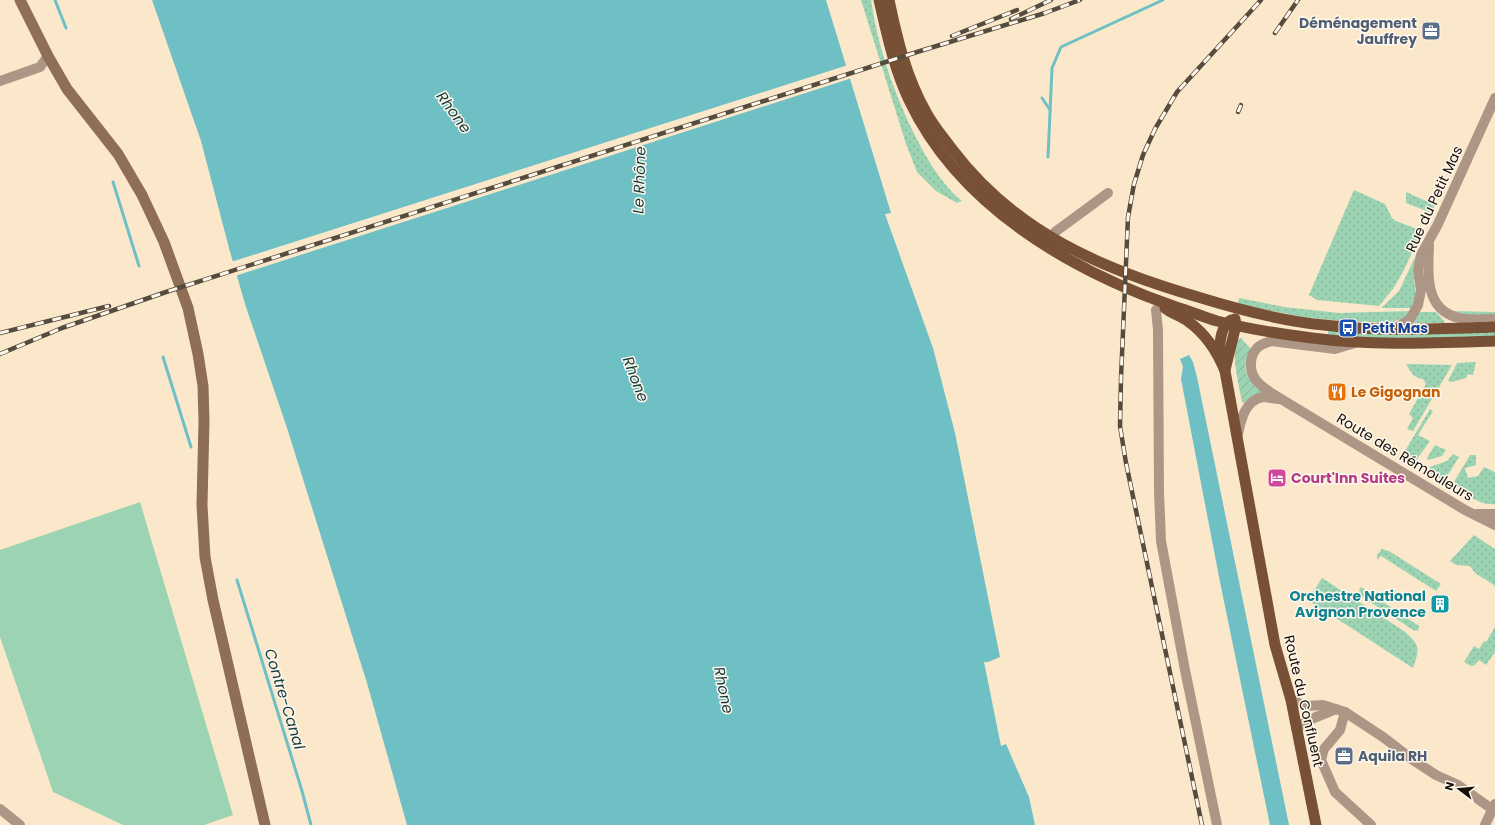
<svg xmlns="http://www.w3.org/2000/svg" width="1495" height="825" font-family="Poppins,sans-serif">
  <defs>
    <pattern id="grass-dots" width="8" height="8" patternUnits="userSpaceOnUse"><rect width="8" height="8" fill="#9cd4b3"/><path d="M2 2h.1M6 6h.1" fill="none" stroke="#86b598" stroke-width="1.8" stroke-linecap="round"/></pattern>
    <pattern id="garden-furrows" width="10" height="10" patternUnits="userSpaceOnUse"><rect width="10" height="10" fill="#9cd4b3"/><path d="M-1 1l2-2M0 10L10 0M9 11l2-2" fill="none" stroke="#86b598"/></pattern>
  </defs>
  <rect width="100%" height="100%" fill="#fbe8cb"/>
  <g fill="url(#grass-dots)">
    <path d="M 861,0 L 871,0 C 873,12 875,24 878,36 C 889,83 924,171 962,201 L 957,203 L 936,191 L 917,172 L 906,144 Z"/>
    <polygon points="1354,190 1385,204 1392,218 1396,221 1422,231 1404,270 1393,289 1379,306 1317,300 1309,295"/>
    <polygon points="1406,192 1435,205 1429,218 1427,217 1429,212 1406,203"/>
    <polygon points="1416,255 1413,269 1416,298 1412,308 1381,308 1399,291"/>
    <polygon points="1239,298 1284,307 1339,313 1410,311 1410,315 1391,323 1342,321 1303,317 1238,304"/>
    <polygon points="1454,311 1495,312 1495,317 1466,316 1454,312"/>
    <polygon points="1420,312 1436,312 1445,322 1444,323 1411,323"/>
    <polygon points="1495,330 1495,337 1385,339 1328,336 1328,331"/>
    <polygon points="1476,362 1473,375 1468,374 1466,378 1452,382 1448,381 1457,363"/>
    <path d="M 1406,364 L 1452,365 L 1413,431 L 1407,429 L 1413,418 L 1409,414 L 1426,384 L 1423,379 C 1413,378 1411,372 1406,364 Z"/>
    <polygon points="1430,409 1433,411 1418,435 1430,441 1415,462 1402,456"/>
    <polygon points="1435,445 1446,450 1442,456 1428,460 1427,458"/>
    <polygon points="1453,454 1459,457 1444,481 1428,472 1430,467 1447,461"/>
    <path d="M 1470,455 L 1476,455 L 1476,465 L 1465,468 L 1468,478 L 1478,476 L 1484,467 L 1495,472 L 1495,504 C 1479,506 1464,493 1454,482 Z"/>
    <polygon points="1474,535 1495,549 1495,587 1494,585 1475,573 1470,566 1456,565 1450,561"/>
    <polygon points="1382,549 1389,551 1441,584 1436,591 1381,556 1377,560 1377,555"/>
    <path d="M 1322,578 L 1404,631 C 1420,645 1420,648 1413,668 L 1308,600 Z"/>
    <polygon points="1361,587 1419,626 1418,631 1413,630 1361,596 1359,590"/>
    <polygon points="1495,627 1495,652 1486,665 1479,660 1475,665 1471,666 1464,662 1474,646 1479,649 1484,641 1486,642"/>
  </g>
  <path fill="url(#garden-furrows)" d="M 1241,338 L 1251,349 C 1239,370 1248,381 1266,392 L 1246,404 L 1242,402 C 1239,384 1231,358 1237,340 Z"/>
  <polygon fill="#9cd4b3" points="140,502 233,815 204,825 123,825 53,792 0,637 0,550"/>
  <g fill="#6fc0c4">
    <polygon points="152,0 826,0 891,213 885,214 933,348 955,433 1000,657 988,662 984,662 1001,746 1006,744 1029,797 1035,825 407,825 367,683 287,428 245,304 229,248 201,141"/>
    <polygon points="1189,355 1193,362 1197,377 1289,825 1270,825 1220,582 1181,379 1183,367 1180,359"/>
  </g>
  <polygon fill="#fbe8cb" points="848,65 852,78 235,276 231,262"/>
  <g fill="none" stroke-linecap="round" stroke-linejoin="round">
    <g stroke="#6fc0c4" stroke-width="3">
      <polyline points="55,0 66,28"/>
      <polyline points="1042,98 1050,110"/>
      <polyline points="1048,157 1052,68 1061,47 1163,0"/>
      <polyline points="113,182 139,266"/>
      <polyline points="163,357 191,447"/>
      <polyline points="237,580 302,791 311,825"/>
    </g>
    <g stroke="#ae9687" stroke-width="10">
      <polyline points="0,81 40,67 48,56"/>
      <polyline points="1051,237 1055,232 1108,193"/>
      <path d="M 1429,245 C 1428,276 1424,313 1464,319 C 1474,320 1485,319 1495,319"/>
      <polyline points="1156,310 1158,330 1159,492 1161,541 1185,670 1217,825"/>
      <polyline points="1395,329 1410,319 1418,305 1421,290 1418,270 1421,255 1438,224 1495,98"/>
      <path d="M 1355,343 L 1335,349 L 1271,341 C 1266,343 1261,344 1257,348 C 1249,357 1249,371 1256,380 C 1262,388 1273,394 1281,399 L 1465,510 L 1495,525"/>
      <path d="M 1238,434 C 1241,420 1245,400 1263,397 C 1268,397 1274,399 1279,399"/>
      <polyline points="1477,514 1495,514"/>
      <polyline points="1291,700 1306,706 1323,705 1345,712 1383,737 1413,760 1436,775 1458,785 1492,809"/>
      <polyline points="1345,712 1340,730 1324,749 1321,760 1335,792 1371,825"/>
      <polyline points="1296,728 1309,720 1336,709"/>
      <polyline points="0,809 20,825"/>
      <polyline points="1485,825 1495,804"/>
    </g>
    <polyline stroke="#8f6e57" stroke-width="11" points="20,0 48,56 67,89 118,154 142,195 164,242 188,308 198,354 203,386 204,421 202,505 205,557 213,600 265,825"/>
    <g stroke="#785035" stroke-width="11">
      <path d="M 879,0 C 887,34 894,69 909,100 C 959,206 1071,271 1176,307 C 1190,311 1203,317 1217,321 C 1248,329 1280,334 1312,338 C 1373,346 1434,343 1495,341"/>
      <path d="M 889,0 C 897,38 906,77 926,112 C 933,125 943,137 952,149 C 1015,232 1101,269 1198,297 C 1240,310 1281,321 1324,325 C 1381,332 1438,329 1495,327"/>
      <path d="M 1165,308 C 1172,314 1182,316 1189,322 C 1207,335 1217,351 1225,371 L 1275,645 L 1291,700 L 1316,825"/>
      <path d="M 1219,355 C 1220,344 1220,326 1231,320"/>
      <polyline points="1225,370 1236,325 1235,319"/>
    </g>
    <g stroke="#564c3d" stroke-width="4.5">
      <g id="rail">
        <polyline points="1011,19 1051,0"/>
        <polyline points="1275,33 1298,0"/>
        <polyline points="952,36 1017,10"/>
        <polyline points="1238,112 1241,105"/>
        <polyline points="0,333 109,306"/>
        <polyline points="0,354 62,328 166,292 917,52 1045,13 1080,0"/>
        <polyline points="1202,825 1126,463 1120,426 1121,378 1128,217 1134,184 1143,155 1155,129 1177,92 1261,0"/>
      </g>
    </g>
    <use href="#rail" stroke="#fff7eb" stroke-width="3" stroke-dasharray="9" stroke-linecap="butt"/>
  </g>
  <defs>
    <g id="office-square" transform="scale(1)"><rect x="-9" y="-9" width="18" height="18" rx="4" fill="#5c6f8a" stroke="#fff7eb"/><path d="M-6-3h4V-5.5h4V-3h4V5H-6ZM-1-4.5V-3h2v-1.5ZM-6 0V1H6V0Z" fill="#fff"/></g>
    <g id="bus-square" transform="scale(1)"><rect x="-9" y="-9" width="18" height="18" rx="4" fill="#1a4fb4" stroke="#fff7eb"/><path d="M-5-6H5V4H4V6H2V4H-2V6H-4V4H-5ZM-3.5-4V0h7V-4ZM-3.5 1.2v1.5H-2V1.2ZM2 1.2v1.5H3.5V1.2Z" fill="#fff"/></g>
    <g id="restaurant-square" transform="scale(1)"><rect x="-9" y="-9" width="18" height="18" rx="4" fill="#e8710a" stroke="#fff7eb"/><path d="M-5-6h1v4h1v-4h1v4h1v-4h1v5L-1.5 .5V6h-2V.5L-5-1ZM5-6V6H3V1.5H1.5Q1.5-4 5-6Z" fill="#fff"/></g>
    <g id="hotel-square" transform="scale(1)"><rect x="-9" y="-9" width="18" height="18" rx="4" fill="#d1479c" stroke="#fff7eb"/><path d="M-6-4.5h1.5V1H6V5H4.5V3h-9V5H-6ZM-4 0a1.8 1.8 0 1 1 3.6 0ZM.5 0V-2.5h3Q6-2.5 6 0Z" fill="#fff"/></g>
    <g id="building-square" transform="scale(1)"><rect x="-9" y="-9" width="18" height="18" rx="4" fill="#0f9aa8" stroke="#fff7eb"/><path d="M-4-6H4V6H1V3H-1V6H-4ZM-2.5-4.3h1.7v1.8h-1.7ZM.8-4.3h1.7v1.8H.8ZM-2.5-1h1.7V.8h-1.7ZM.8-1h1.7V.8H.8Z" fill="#fff"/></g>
  </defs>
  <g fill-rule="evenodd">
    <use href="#office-square" x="1431" y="31"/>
    <use href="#bus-square" x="1348" y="328"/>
    <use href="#restaurant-square" x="1337" y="392"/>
    <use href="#hotel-square" x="1277" y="478"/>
    <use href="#building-square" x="1440" y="604"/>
    <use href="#office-square" x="1344" y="756"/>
  </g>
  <g text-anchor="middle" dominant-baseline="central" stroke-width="3" stroke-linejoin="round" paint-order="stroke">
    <g font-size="14" font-weight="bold" fill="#4e5e75" stroke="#fff7eb" text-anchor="end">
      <text x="1417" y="23">Déménagement<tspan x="1417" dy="16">Jauffrey</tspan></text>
      <text x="1358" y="756" text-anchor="start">Aquila RH</text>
    </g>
    <g font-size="14" fill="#150f05" stroke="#fff7eb">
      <text transform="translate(1434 199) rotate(-65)">Rue du Petit Mas</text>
      <text transform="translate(1405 457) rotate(31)">Route des Rémouleurs</text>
      <text transform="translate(1304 701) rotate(77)">Route du Confluent</text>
    </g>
    <g font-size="14" font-weight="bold" fill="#164399" stroke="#fff7eb" text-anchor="start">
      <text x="1362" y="328">Petit Mas</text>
    </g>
    <g font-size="14" font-weight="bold" fill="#c56008" stroke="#fff7eb" text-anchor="start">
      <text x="1351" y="392">Le Gigognan</text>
    </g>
    <g font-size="14" font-weight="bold" fill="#b23c85" stroke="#fff7eb" text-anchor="start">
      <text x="1291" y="478">Court'Inn Suites</text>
    </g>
    <g font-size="14" font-weight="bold" fill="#0d838f" stroke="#fff7eb" text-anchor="end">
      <text x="1426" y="596">Orchestre National<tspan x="1426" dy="16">Avignon Provence</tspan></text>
    </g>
    <g font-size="15" font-style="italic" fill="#133a3c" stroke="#fff7eb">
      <text transform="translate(454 112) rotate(54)">Rhone</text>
      <text transform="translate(639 180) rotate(-88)">Le Rhône</text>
      <text transform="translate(636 379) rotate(69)">Rhone</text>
      <text transform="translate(724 690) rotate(78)">Rhone</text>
      <text transform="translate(285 699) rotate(73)">Contre-Canal</text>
    </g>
  </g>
  <g transform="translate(1459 789) rotate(286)" stroke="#fff7eb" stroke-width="3" paint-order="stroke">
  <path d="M0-3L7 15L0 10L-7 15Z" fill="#150f05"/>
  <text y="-6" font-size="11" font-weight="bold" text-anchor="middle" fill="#150f05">N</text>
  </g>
</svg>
